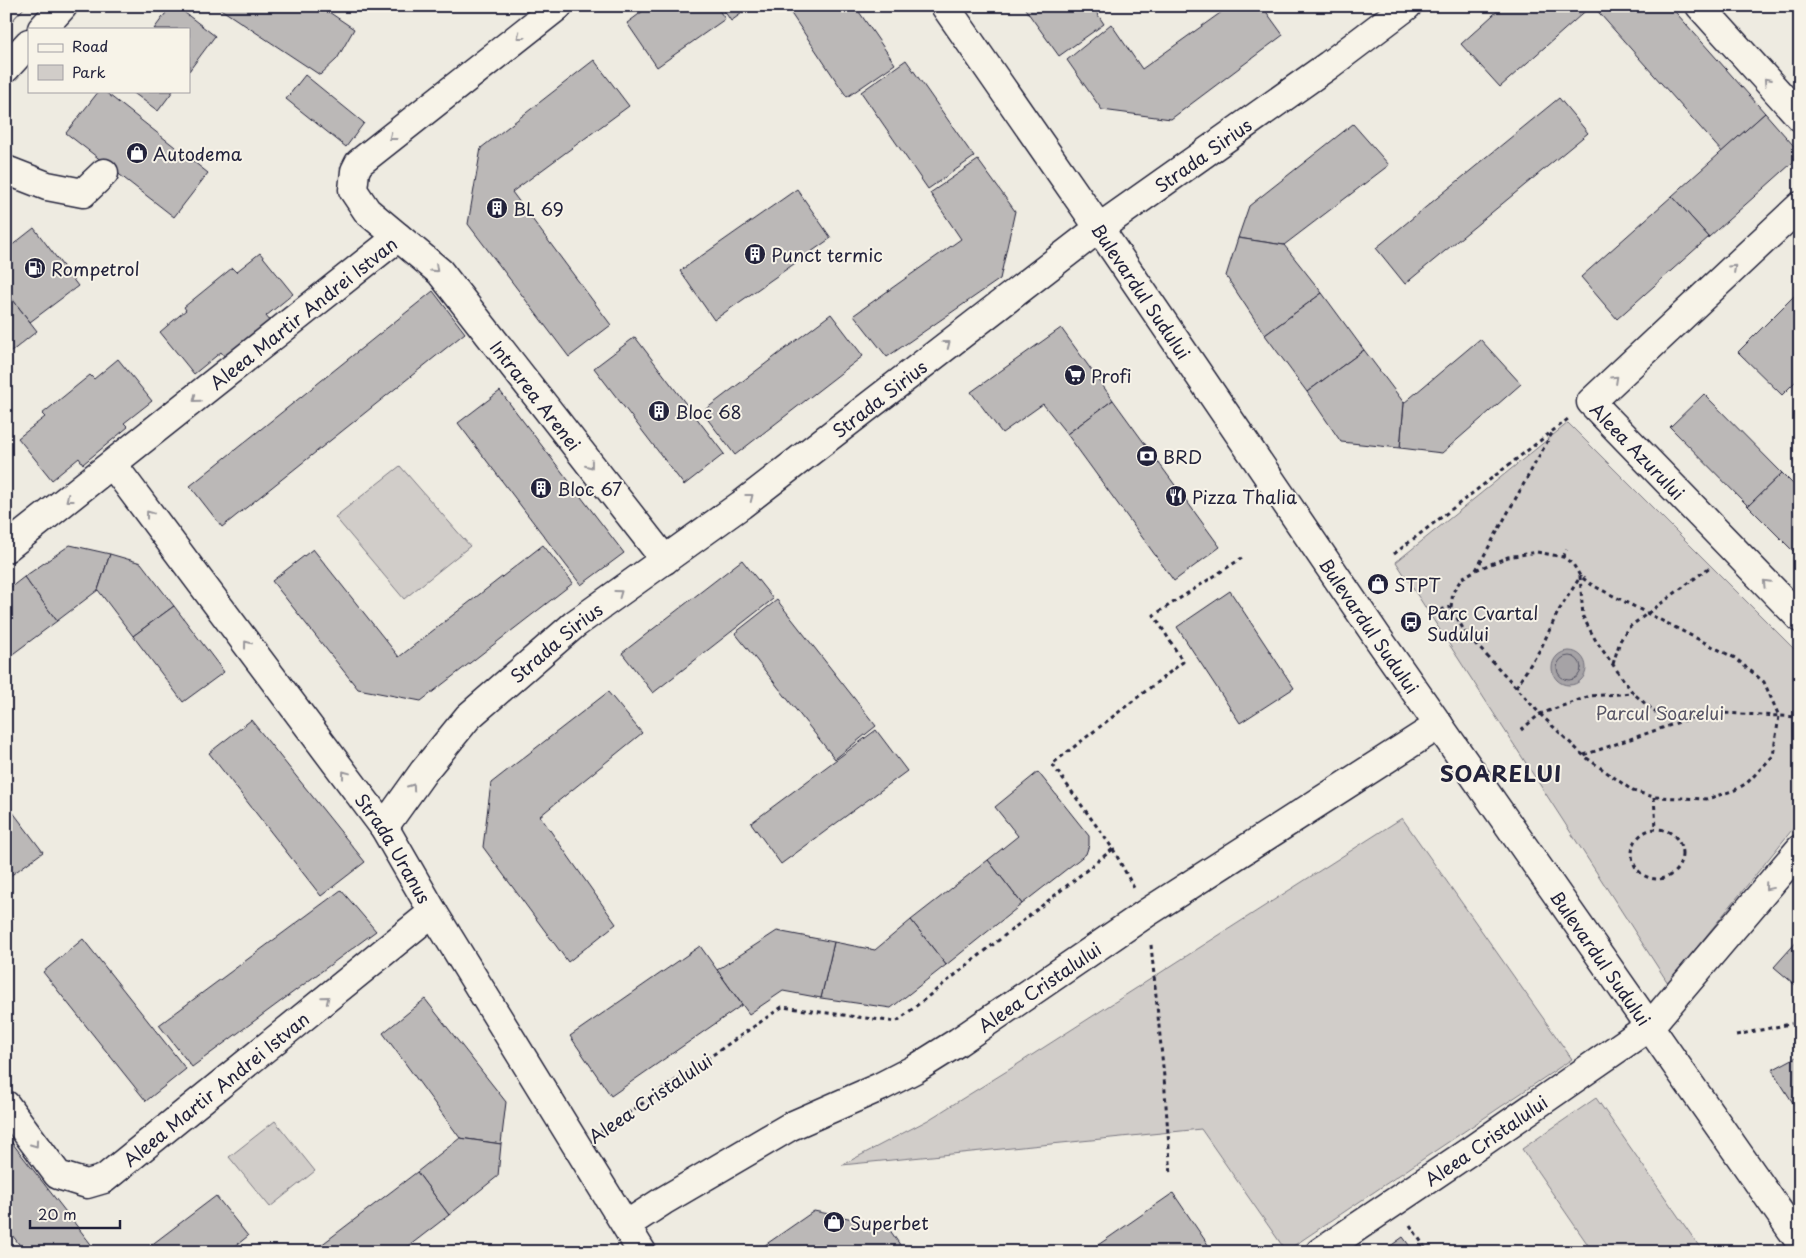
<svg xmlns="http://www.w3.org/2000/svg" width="1806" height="1258" font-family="'Playpen Sans',sans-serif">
  <rect width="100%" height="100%" fill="#eeebe1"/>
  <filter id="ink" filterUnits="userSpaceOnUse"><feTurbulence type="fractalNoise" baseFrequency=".02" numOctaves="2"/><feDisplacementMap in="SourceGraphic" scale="10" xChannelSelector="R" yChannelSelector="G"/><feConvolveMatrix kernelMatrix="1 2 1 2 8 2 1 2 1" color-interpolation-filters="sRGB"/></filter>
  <g filter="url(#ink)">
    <g fill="#d1cdc9" stroke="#7a7882">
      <polygon points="1568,423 1800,655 1800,820 1668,983 1396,562"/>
      <polygon points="400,466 470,546 404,599 335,517"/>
      <polygon points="1402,818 1572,1059 1286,1251 1201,1129 842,1165 928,1120 1007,1071"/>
      <polygon points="1596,1098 1703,1252 1593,1252 1522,1149"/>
      <polygon points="275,1121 315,1171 270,1207 229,1157"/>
    </g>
    <circle fill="#a6a3a6" stroke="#716f7b" cx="1569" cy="668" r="17"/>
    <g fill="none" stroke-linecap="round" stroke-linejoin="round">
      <circle stroke="#575666" stroke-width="1" cx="1569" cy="668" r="12"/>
    </g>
    <g fill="#bbb8b7" stroke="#22223b">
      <polygon points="171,6 176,6 215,36 189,71 189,29 154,29"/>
      <polygon points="216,6 320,6 354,29 337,59 320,75"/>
      <polygon points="650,6 716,6 725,19 657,67 627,23"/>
      <polygon points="721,6 752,6 731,21"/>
      <polygon points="786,6 855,6 895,64 847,97"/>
      <polygon points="1023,6 1092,6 1104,24 1059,56"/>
      <polygon points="1230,6 1262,6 1283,35 1171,119 1102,110 1067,60 1111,24 1142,69"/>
      <polygon points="1503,6 1591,6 1500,87 1461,44"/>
      <polygon points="1593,6 1670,6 1765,113 1722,152"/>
      <polygon points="594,60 629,106 512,192 611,325 569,357 468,224 481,148"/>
      <polygon points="906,60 974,157 928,189 861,92"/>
      <polygon points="305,75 364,123 346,147 286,99"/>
      <polygon points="99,91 104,91 208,173 174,217 66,133"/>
      <polygon points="131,91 173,91 158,111"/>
      <polygon points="1559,98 1588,133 1405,284 1376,248"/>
      <polygon points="1765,113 1800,153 1800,156 1709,237 1672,196"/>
      <polygon points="1353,124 1389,165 1284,245 1238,238 1249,206"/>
      <polygon points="978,160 1015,211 1000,279 887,357 854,315 961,239 930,193"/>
      <polygon points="797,189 831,238 714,320 680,271"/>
      <polygon points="1672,196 1709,237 1617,319 1581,277"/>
      <polygon points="34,228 78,286 30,322 6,291 6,250"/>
      <polygon points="1238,238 1284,245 1322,293 1265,335 1226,276"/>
      <polygon points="260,253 293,294 266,316 270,321 225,357 221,352 194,374 160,332 186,310 184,307 232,268 236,272"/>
      <polygon points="1800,290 1800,377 1782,395 1738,352"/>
      <polygon points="6,291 37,331 6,356"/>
      <polygon points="433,291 465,333 222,527 190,486"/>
      <polygon points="1322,293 1364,350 1307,392 1265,335"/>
      <polygon points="831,314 863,356 735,455 702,412"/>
      <polygon points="1061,328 1113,400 1067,434 1043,404 1002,433 971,392"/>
      <polygon points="635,337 724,454 684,485 594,368"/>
      <polygon points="1480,339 1521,384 1442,453 1400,448 1404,403"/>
      <polygon points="1364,350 1404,403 1400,448 1341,442 1307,392"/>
      <polygon points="118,359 152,401 124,423 128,427 83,464 79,458 52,480 18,438 45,417 42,414 90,375 94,379"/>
      <polygon points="500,391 624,553 581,585 458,423"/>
      <polygon points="1704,394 1782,473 1748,506 1670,427"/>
      <polygon points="1113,400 1220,547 1174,581 1067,434"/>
      <polygon points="1782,473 1800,491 1800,558 1748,506"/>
      <polygon points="70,545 110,554 98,590 57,621 24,577"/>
      <polygon points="543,545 573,583 421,701 358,689 272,581 313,549 399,657"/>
      <polygon points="110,554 141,563 174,606 133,636 98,590"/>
      <polygon points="742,560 773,599 653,693 622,653"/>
      <polygon points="24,577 57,621 6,659 6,591"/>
      <polygon points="1230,591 1294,688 1240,723 1177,627"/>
      <polygon points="777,600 876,726 835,759 735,633"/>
      <polygon points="174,606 224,672 183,702 133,636"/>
      <polygon points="608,692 642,733 540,816 616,924 568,962 483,847 491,783"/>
      <polygon points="251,720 365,862 321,896 209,753"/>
      <polygon points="876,730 907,771 781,864 751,823"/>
      <polygon points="1038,772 1089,836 1089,845 1086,854 1022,904 988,860 1018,836 995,807"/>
      <polygon points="6,803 43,852 6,879"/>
      <polygon points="988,860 1022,904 946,965 911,920"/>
      <polygon points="341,890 376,931 192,1067 159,1025"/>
      <polygon points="911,920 946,965 891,1008 821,998 834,942 875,950"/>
      <polygon points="777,931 834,942 821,998 783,991 749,1014 717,970"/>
      <polygon points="1800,938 1800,989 1774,967"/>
      <polygon points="83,939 186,1069 146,1101 43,972"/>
      <polygon points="700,946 742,1005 611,1096 570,1036"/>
      <polygon points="425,999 506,1102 501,1144 460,1138 383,1033"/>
      <polygon points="1800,1055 1800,1114 1772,1070"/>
      <polygon points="6,1135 97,1252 25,1252 6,1227"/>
      <polygon points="460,1138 501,1144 498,1176 449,1215 417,1172"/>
      <polygon points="417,1172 449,1215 401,1252 312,1252"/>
      <polygon points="1173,1193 1213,1252 1088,1252"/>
      <polygon points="216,1196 248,1236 228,1252 142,1252"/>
      <polygon points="814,1211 887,1226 905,1252 755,1252"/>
      <polygon points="1403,1237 1414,1252 1382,1252"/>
    </g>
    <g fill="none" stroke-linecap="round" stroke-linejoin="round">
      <g stroke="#22223b" stroke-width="31">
        <g id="minor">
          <path id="s1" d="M 558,6 L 359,163 L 355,171 L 353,190 L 367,211 L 440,272 L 665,560"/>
          <path id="s2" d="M 945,6 L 1099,228 L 1380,641 L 1800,1242"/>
          <polyline points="1700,6 1800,117"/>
          <polyline points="6,170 47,186 83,193 104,173"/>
          <path id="s3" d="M 1800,206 L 1591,402 L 1800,618"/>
          <path id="s4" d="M 113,465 L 384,827 L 433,912 L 642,1252"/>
          <path id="s5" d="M 6,548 L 398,237"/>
          <path id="s6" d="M 384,827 L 424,771 L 468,717 L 575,624 L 741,505 L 1099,228 L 1329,65 L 1407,6"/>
          <path id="s7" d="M 6,1105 L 58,1175 L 87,1184 L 104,1179 L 433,912"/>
          <path id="s8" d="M 626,1225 L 663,1201 L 791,1126 L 880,1087 L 915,1069 L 958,1042 L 1148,912 L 1439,725"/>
          <path id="s9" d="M 1320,1252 L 1470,1151 L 1650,1026 L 1800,849"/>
        </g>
      </g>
      <g stroke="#22223b" stroke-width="31">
        <g id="major">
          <polyline points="42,29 63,6"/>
          <polyline points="6,68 29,43"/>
        </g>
      </g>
      <g stroke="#22223b" stroke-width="3" stroke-dasharray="4 4" stroke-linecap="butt">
        <polygon points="1537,552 1563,557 1573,564 1580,576 1592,585 1735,658 1764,682 1779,716 1773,756 1747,783 1735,790 1707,799 1654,797 1633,791 1584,756 1540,714 1505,675 1466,634 1451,607 1453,592 1462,578 1476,570 1508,557"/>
        <polyline points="1394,554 1568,419"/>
        <polyline points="1563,557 1567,549"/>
        <polyline points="1476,570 1552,433"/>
        <polyline points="1580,576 1583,617 1596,641 1633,693 1655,712 1695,716 1722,713 1800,717"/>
        <polyline points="1433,612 1451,607"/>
        <polyline points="1613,664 1620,641 1628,628 1710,567"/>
        <polyline points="1516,687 1541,648 1558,612 1580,577"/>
        <polyline points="1521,730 1540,714 1590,696 1633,693"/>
        <polyline points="1584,755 1694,717"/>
        <polyline points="1654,797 1656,828"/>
        <circle cx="1657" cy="854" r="25"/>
        <polyline points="1113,849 1134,888"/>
        <polyline points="1151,945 1164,1077 1171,1176"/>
        <polyline points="1736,1035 1800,1022"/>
        <polyline points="601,1132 782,1007 896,1022 1113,849 1052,764 1183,662 1154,615 1242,558"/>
        <polyline points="1410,1225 1428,1252"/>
      </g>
      <use href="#minor" stroke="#f7f3e8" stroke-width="28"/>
      <use href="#major" stroke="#f7f3e8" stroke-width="28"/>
      <polyline stroke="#22223b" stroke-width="1" points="6,27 26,6"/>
    </g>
    <defs><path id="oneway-chevron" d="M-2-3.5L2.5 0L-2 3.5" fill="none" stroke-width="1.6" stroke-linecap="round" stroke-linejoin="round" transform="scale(1.25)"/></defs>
    <g stroke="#97959a">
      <use href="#oneway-chevron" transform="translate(520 36) rotate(142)"/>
      <use href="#oneway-chevron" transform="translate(1767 81) rotate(-132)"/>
      <use href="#oneway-chevron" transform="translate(392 137) rotate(142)"/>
      <use href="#oneway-chevron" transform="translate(1733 268) rotate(-43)"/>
      <use href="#oneway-chevron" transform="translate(435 269) rotate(43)"/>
      <use href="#oneway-chevron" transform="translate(947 344) rotate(-38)"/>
      <use href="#oneway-chevron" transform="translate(1615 379) rotate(-43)"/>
      <use href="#oneway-chevron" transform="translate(196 399) rotate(141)"/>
      <use href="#oneway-chevron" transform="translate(590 465) rotate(52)"/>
      <use href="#oneway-chevron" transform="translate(750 497) rotate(-38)"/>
      <use href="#oneway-chevron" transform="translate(69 499) rotate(142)"/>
      <use href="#oneway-chevron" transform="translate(149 514) rotate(-127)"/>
      <use href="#oneway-chevron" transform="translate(1766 583) rotate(-134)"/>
      <use href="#oneway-chevron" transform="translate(619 593) rotate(-36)"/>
      <use href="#oneway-chevron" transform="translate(247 644) rotate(-127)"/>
      <use href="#oneway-chevron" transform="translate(345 774) rotate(-127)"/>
      <use href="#oneway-chevron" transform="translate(412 787) rotate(-55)"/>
      <use href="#oneway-chevron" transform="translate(1768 887) rotate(130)"/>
      <use href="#oneway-chevron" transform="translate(326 999) rotate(-39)"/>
      <use href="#oneway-chevron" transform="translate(35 1144) rotate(54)"/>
    </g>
  </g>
  <defs>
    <g id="shop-disc" transform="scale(1.125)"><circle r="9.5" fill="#22223b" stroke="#f7f3e8"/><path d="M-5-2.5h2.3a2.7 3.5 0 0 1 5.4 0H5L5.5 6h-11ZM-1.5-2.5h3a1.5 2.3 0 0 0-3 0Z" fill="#fff"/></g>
    <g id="building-disc" transform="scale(1.125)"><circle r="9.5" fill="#22223b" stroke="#f7f3e8"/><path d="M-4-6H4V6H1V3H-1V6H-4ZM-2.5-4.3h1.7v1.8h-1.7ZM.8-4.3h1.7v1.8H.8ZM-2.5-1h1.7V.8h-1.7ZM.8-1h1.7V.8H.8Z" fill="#fff"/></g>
    <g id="fuel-disc" transform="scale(1.125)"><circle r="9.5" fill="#22223b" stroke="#f7f3e8"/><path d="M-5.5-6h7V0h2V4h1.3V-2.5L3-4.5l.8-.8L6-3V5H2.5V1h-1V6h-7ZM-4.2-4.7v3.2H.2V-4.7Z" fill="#fff"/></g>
    <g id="supermarket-disc" transform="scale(1.125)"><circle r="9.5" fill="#22223b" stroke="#f7f3e8"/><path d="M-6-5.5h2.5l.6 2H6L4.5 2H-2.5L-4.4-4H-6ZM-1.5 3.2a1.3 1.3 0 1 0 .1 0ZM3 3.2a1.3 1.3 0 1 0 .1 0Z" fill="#fff"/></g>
    <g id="bank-disc" transform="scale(1.125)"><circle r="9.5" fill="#22223b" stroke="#f7f3e8"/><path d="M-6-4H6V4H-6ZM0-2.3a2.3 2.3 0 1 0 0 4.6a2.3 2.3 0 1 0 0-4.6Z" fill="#fff"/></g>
    <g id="restaurant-disc" transform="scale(1.125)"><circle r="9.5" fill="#22223b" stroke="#f7f3e8"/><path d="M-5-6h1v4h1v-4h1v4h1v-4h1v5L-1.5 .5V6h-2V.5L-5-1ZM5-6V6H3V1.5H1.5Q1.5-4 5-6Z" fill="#fff"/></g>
    <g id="bus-disc" transform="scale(1.125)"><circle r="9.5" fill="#22223b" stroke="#f7f3e8"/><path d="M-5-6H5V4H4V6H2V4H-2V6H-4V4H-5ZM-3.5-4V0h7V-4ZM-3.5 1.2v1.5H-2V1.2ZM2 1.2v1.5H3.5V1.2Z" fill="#fff"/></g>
  </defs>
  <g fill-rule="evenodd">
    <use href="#shop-disc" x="137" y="153"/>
    <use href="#building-disc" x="497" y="208"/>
    <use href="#building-disc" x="755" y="254"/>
    <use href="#fuel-disc" x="35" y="268"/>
    <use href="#supermarket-disc" x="1075" y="375"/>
    <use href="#building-disc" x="659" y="411"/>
    <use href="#bank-disc" x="1147" y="456"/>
    <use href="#building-disc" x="541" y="488"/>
    <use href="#restaurant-disc" x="1176" y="496"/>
    <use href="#shop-disc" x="1378" y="584"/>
    <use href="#bus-disc" x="1411" y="622"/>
    <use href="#shop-disc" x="834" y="1222"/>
  </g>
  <g text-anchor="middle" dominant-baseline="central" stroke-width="4" stroke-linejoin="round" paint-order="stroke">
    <g font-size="18" fill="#22223b" stroke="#f7f3e8" text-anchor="start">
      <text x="153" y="153">Autodema</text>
      <text x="513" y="208">BL 69</text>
      <text x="771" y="254">Punct termic</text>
      <text x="51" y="268">Rompetrol</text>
      <text x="1091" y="375">Profi</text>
      <text x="675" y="411">Bloc 68</text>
      <text x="1163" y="456">BRD</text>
      <text x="557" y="488">Bloc 67</text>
      <text x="1192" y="496">Pizza Thalia</text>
      <text x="1394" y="584">STPT</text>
      <text x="1427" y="612">Parc Cvartal<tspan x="1427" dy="21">Sudului</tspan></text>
      <text x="850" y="1222">Superbet</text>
    </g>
    <g font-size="18" fill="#22223b" stroke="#f7f3e8">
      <text stroke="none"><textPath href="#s6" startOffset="1064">Strada Sirius</textPath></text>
      <text stroke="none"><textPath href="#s2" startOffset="346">Bulevardul Sudului</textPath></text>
      <text stroke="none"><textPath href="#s5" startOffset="379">Aleea Martir Andrei Istvan</textPath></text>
      <text stroke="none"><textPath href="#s1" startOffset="558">Intrarea Arenei</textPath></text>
      <text stroke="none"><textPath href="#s6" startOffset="659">Strada Sirius</textPath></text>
      <text stroke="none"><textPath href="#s3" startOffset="354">Aleea Azurului</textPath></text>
      <text stroke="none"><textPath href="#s2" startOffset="751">Bulevardul Sudului</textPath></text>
      <text stroke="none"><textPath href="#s6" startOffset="254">Strada Sirius</textPath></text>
      <text stroke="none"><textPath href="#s4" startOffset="475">Strada Uranus</textPath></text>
      <text stroke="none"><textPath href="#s2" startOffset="1156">Bulevardul Sudului</textPath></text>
      <text stroke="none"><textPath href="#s8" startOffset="478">Aleea Cristalului</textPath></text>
      <text stroke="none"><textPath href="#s7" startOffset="279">Aleea Martir Andrei Istvan</textPath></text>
      <text transform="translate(650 1098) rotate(-34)">Aleea Cristalului</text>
      <text stroke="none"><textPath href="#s9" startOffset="200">Aleea Cristalului</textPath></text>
    </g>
    <g font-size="18" fill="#575566" stroke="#f7f3e8">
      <text x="1660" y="712">Parcul Soarelui</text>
    </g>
    <g font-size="22" font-weight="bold" letter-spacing="1" fill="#22223b" stroke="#f7f3e8">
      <text x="1501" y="772">SOARELUI</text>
    </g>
  </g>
  <rect width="1806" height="1258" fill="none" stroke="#f7f3e8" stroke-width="25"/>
  <rect x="12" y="12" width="1781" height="1233" fill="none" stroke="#22223b" stroke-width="2" filter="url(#ink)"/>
  <rect x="28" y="28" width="162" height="65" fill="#f7f3e8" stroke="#a29fa3"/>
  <rect x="38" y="44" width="25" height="8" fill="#f7f3e8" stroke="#a29fa3"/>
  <text x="72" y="52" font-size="15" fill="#22223b">Road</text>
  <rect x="38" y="65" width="25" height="15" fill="#d1cdc9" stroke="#a29fa3"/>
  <text x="72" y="78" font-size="15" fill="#22223b">Park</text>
  <path d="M30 1220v8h90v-8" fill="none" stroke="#22223b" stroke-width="2.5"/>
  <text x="38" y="1220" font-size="15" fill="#22223b" stroke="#f7f3e8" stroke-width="4" paint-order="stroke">20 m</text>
</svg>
